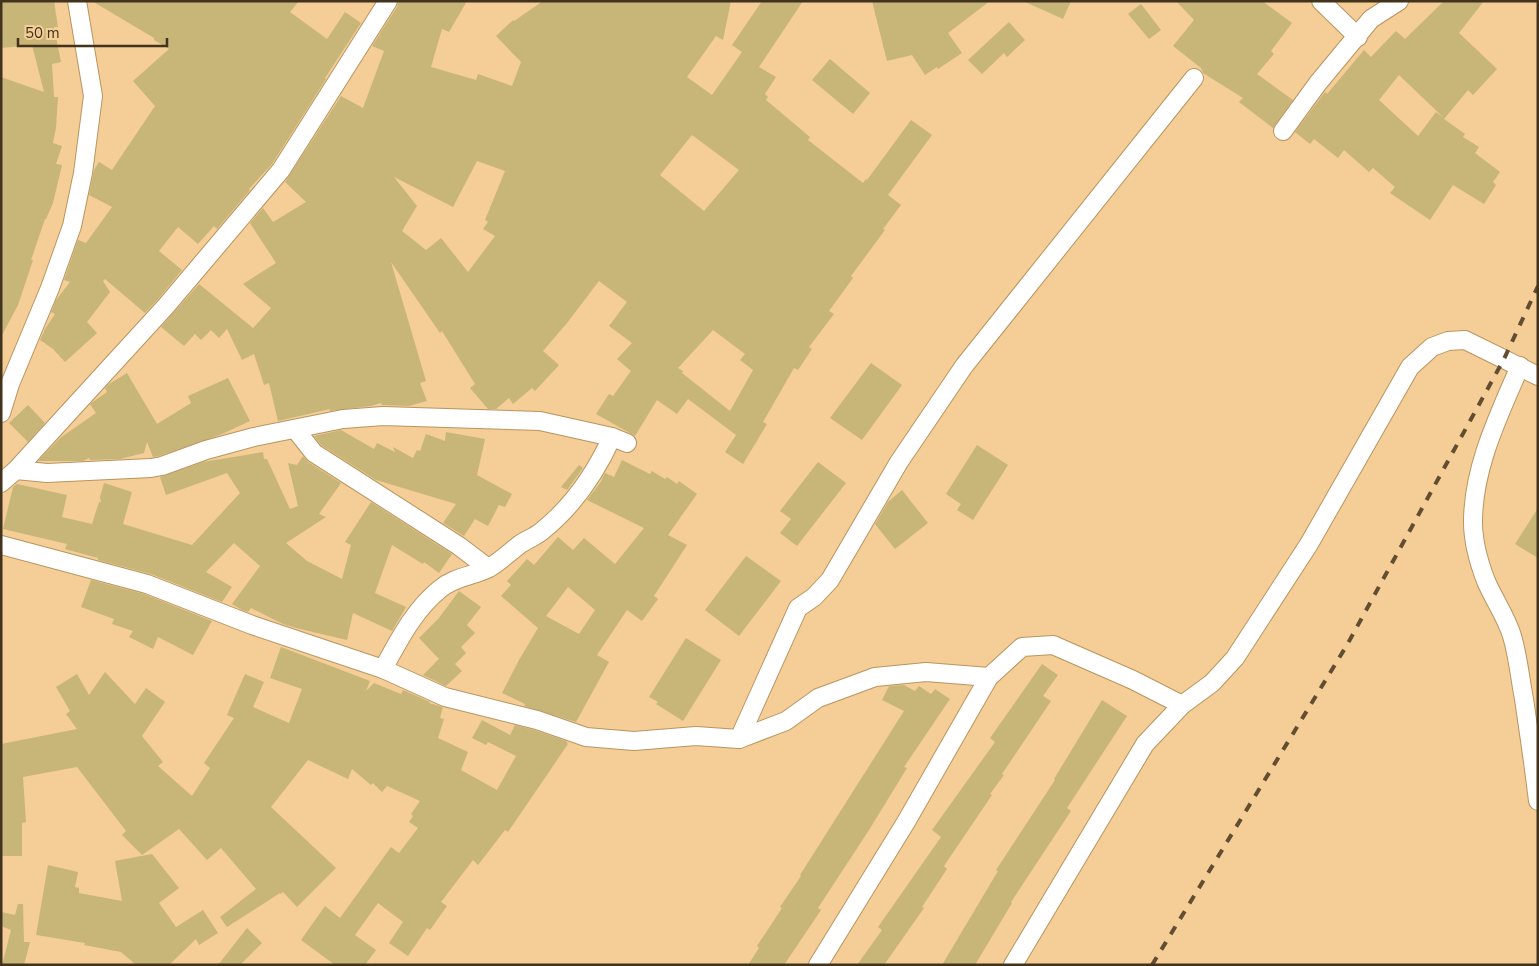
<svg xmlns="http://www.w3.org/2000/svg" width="1539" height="966" font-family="'Nunito Sans',sans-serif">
  <rect width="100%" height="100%" fill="#f5cd97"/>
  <g fill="#c7b678" fill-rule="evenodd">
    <polygon points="1,1 54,1 58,27 54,27 61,62 52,64 54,97 58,97 56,128 53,143 62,146 56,164 62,165 53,203 46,219 45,219 31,260 33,260 18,305 1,337 1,77 44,92 32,45 1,48"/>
    <polygon points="92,1 299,1 290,12 327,39 345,12 361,23 325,78 326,79 272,164 249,189 250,190 217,229 214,226 198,244 178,227 159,251 182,270 158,299 145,313 105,279 103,281 110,292 87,322 97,333 65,362 53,349 40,340 45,329 55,314 51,312 56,300 70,282 64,280 78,240 86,243 112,207 89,195 94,170 99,162 112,170 155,106 133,81 169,49 154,40 154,38"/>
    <path d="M 399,1 L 467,1 L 449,32 L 442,29 L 431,67 L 476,80 L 478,74 L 512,86 L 521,62 L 496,36 L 513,20 L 514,21 L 543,1 L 731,1 L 723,40 L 716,36 L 687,77 L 712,95 L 742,52 L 732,45 L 762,1 L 803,1 L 759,67 L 776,77 L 765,94 L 768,97 L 766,100 L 810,137 L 808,140 L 863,183 L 866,179 L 867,180 L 911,120 L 932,135 L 888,195 L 901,205 L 883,229 L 885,230 L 851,276 L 853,278 L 829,311 L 834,314 L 809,347 L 812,349 L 798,370 L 794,368 L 763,422 L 767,424 L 743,464 L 725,452 L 736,435 L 688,399 L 677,414 L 657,400 L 635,436 L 596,414 L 609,394 L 613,396 L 631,371 L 617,359 L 632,343 L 609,326 L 627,302 L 599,281 L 567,323 L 543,351 L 559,365 L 535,391 L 532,388 L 513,404 L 509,398 L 496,409 L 488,409 L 470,388 L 475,384 L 442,331 L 440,333 L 391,262 L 426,381 L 420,383 L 427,401 L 409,406 L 382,405 L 381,403 L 371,406 L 329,411 L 330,409 L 278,421 L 269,383 L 264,385 L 254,354 L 242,360 L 227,329 L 219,338 L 211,330 L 201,340 L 195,334 L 184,346 L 161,327 L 199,284 L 253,328 L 271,308 L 243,284 L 276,263 L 250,223 L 263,208 L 273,222 L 306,202 L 285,182 L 341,96 L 363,108 L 384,51 L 372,46 L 397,7 ZM 692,135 L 739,170 L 704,211 L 660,175 ZM 477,161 L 505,171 L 485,220 L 488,222 L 483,229 L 495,236 L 468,272 L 441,238 L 426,250 L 402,231 L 417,206 L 394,177 L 453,207 ZM 713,330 L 745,354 L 740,360 L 753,370 L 730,411 L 682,373 L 683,371 L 678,368 Z"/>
    <polygon points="872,1 990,1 948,33 962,53 938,69 937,67 925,75 912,55 887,61"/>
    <polygon points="1023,1 1071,1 1063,19"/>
    <polygon points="1176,1 1262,1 1292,23 1271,51 1274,54 1257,74 1293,100 1273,128 1239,102 1243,98 1203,73 1201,68 1173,46 1194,20"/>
    <path d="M 1444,1 L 1484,1 L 1459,33 L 1497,69 L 1473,95 L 1468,90 L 1444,119 L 1465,134 L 1463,137 L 1479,147 L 1475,153 L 1500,172 L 1493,182 L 1496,185 L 1484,204 L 1453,185 L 1430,220 L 1390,193 L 1395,187 L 1373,168 L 1369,172 L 1344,150 L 1338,158 L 1314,139 L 1310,144 L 1295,132 L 1325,92 L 1327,94 L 1364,50 L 1371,57 L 1396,31 L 1405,39 ZM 1399,75 L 1444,118 L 1436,112 L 1418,136 L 1379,100 Z"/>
    <polygon points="1141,4 1161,30 1149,39 1128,14"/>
    <polygon points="1009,22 1025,40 1007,57 1004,53 982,74 968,60"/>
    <polygon points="830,59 870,93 853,114 812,80"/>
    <polygon points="871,363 902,385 862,440 830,418"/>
    <polygon points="127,373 157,424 191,403 188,396 228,378 250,421 220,435 159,456 153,457 147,442 144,453 120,459 90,460 89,458 83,461 38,461 60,438 96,413 90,404 107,392 105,388 109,384"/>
    <polygon points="28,405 45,423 28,442 9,423"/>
    <polygon points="341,430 374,449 377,443 395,452 393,447 413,458 417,450 420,451 426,434 445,441 446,432 485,439 477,475 512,494 505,507 499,505 488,526 475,519 464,536 443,523 456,504 376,480 321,445 314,436"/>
    <polygon points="977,445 1008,465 973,520 957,510 961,504 946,494"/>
    <polygon points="263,452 264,459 267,459 290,509 298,506 288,463 297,465 303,456 308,462 341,483 319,514 326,517 286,543 307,561 342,579 351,545 345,542 371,502 452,554 439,573 424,562 423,564 392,545 375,593 406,607 392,631 353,613 347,640 296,628 283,624 251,608 248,612 242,610 232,604 260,566 234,543 206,572 232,587 222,602 151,574 98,560 98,558 65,549 67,544 3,529 13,487 17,484 67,495 62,517 92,524 99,502 101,502 100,497 104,483 132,492 123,524 192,545 240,493 227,473 166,495 160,477 203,462"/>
    <path d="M 622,460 L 650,474 L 652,471 L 665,479 L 667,477 L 677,484 L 679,481 L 697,494 L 668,535 L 687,545 L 654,596 L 658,599 L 642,621 L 627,610 L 597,655 L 609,662 L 576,722 L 524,706 L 525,704 L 502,693 L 519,660 L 538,628 L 501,596 L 511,585 L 507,581 L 527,559 L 534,565 L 558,537 L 573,550 L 584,538 L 615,564 L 644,528 L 587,500 L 600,483 L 605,473 L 614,477 ZM 568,587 L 595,610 L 579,634 L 546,616 Z"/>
    <polygon points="818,462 846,483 797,546 780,533 791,519 780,511"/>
    <polygon points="579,465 583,468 567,490 561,487"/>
    <polygon points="902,490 928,523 895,549 875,524 888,502"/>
    <polygon points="1538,508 1538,558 1515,544"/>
    <polygon points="746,556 781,581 739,636 705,610"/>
    <polygon points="91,580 144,594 212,621 193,655 158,637 153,649 129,637 133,631 112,624 114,619 81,607"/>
    <polygon points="459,591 481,607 467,625 475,633 461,647 466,653 455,664 462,671 446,686 423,675 439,659 419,638 439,618"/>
    <polygon points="686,638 721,660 683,721 656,704 658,702 649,697"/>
    <polygon points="281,647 370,681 366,691 374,683 401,694 403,690 430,702 429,703 443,707 440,718 444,719 438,738 468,752 461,770 497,790 516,756 488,742 486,745 472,738 482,720 510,735 515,725 534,730 566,741 568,744 508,832 505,830 478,865 473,860 441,902 447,906 430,930 427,928 408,956 389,943 403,922 378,903 355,935 376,950 365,965 335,965 301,940 325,906 340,918 391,847 399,853 418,828 409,822 413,816 411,814 420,801 387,786 382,792 373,783 371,785 352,769 348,779 308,760 271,807 336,868 297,907 283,892 281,894 280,893 227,927 220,917 256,889 221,848 207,860 179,829 142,855 122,835 126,831 77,767 23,777 26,822 22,823 22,856 1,856 1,744 77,729 66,714 70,711 56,687 77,674 89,695 105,672 135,704 146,688 165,702 142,736 163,762 158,766 192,796 210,768 204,763 234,718 227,715 245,674 264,682 253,707 289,723 302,689 270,678"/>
    <polygon points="1042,664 1058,675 1043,696 1051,701 1002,774 1004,775 990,794 992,795 944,866 947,869 922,907 924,908 884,965 857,965 882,930 878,927 941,837 932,830 995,742 990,738"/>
    <polygon points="904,685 915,691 919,686 931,694 935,689 950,699 904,767 907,768 869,830 818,908 821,910 784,965 748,965 759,948 757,946 782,908 780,907 801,876 800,875 904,711 882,700 889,686"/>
    <polygon points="1102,700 1127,716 1067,808 1071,811 1011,902 1012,903 975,965 942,965 998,871 996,870 1055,780 1054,779"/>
    <polygon points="152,854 179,888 159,903 176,927 203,910 218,933 199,945 196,939 169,965 136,965 121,952 84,945 85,943 36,935 48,865 78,872 75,887 79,888 79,893 122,901 115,861"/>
    <polygon points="18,904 23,904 24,942 30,942 24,965 2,965 11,930 1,926 1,912 15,915"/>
    <polygon points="247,928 262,943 240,965 218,965"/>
  </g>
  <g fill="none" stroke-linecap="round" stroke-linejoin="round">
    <g stroke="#ba945f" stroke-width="20">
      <g id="minor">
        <polyline points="1321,1 1358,37"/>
        <polyline points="1283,131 1318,83 1371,19 1399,1"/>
        <path d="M 1520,366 C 1499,415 1473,467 1473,522 C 1473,541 1479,563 1486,581 C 1494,600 1506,616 1512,636 C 1518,656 1520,678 1524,699 C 1529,733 1534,767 1538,801"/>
        <polyline points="1,413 10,384 50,288 72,226 83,173 93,96 77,1"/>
        <polyline points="295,429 314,453 459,546 488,568"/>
        <polyline points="16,470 47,473 151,468 162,466 206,450 254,437 343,419 383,416 540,421 612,437 627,443"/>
        <polyline points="1,483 16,470 166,306 281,170 388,1"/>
        <polyline points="1,545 147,584 252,625 383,669 445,697 537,720 586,737 634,741 696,736 739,739 786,721 818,698 875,677 926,672 989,677"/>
        <path d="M 383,669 C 399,640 414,610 440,589 C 454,577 473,576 489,568 C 499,562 509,553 519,545 C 526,540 535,537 542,531 C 572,507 596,472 612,437"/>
        <polyline points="739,739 798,608 814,597 830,580 899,462 964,366 1194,78"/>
        <polyline points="818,965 906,822 989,677 1022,647 1053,645 1133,680 1182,705"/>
        <polyline points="1013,965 1145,744 1182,705 1212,683 1235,658 1309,544 1410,367 1432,347 1448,341 1465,340 1538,376"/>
      </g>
    </g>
    <use href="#minor" stroke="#fff" stroke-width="18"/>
    <polyline stroke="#614e31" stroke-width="4" stroke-dasharray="9 9" stroke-linecap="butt" points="1152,965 1347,645 1504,359 1538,286"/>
  </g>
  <rect width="1539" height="966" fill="none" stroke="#42331c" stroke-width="5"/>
  <path d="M18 38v8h149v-8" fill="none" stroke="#42331c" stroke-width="2.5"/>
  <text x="25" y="38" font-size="15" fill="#42331c" stroke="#f5cd97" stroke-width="4" paint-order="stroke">50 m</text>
</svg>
